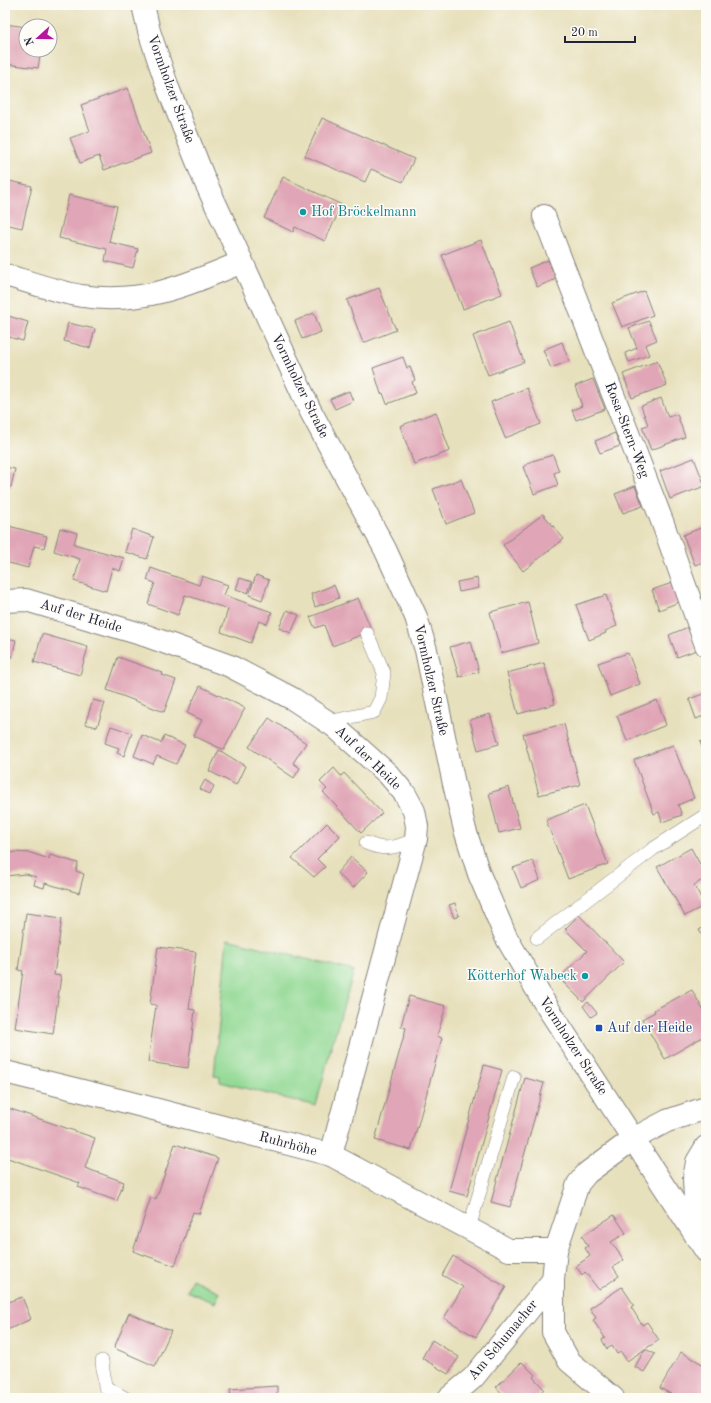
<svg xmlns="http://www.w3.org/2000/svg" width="711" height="1403" font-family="'Old Standard TT',serif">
  <rect width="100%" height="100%" fill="#fdfcf7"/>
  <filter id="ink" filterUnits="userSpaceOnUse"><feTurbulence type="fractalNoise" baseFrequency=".025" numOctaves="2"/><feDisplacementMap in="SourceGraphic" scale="8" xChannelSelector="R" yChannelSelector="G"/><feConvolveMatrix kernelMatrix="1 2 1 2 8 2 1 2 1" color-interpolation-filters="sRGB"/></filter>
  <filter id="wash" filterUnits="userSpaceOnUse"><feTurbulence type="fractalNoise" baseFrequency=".012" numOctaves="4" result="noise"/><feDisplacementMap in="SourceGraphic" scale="16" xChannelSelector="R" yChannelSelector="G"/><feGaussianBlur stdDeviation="0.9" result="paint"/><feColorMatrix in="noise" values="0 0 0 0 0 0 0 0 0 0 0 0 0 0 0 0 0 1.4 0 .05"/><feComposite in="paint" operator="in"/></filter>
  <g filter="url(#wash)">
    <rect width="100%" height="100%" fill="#e7e0bc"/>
    <g fill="#91d893" stroke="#5a7d67">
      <polygon points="227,939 354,971 330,1051 316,1106 220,1082 220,1077 214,1076"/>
      <polygon points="192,1279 220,1292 215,1303 187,1291"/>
    </g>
    <g id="blocks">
      <g fill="#e0a5b6">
        <polygon points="5,24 26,27 26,50 41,50 38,68 5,64"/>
        <polygon points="128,88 151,153 104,170 99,156 80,163 70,138 90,131 81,105"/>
        <polygon points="322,118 414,159 403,182 371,169 365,182 305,156"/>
        <polygon points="283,177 342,205 325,241 295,227 293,232 264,218"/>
        <polygon points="5,180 32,186 22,228 5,224"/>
        <polygon points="69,195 117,206 109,242 138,249 133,268 105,261 107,249 59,238"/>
        <polygon points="481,240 502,294 463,309 442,255"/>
        <polygon points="548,260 556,279 537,287 529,268"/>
        <polygon points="379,288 396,330 363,343 347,300"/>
        <polygon points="644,291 653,315 622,327 612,303"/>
        <polygon points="314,313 321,332 302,339 295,321"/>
        <polygon points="5,315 28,322 23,341 5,336"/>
        <polygon points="649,321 657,340 645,345 649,355 629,362 625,353 637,348 629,328"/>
        <polygon points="509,322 524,362 488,375 473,336"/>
        <polygon points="68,323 95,329 90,348 64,341"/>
        <polygon points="562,342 569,361 551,368 543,350"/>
        <polygon points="403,357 407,368 410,367 415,380 412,382 416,393 387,404 383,393 381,394 373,368"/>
        <polygon points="657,361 667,385 632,398 623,374"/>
        <polygon points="593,379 605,409 576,420 572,410 582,406 575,386"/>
        <polygon points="527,388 541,424 505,438 491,402"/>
        <polygon points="349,391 353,401 335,409 330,399"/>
        <polygon points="661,398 668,417 677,414 685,437 651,450 642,427 648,425 641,406"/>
        <polygon points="436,412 450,451 414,464 400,426"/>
        <polygon points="615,433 620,446 600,453 595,441"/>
        <polygon points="553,455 559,471 554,473 558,485 534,494 523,467 532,461"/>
        <polygon points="694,458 705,486 670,499 660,471"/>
        <polygon points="5,467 15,469 11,487 5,486"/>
        <polygon points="461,479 474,513 446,524 433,489"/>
        <polygon points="635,486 643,506 623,513 615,494"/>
        <polygon points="543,514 564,539 523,571 503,545"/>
        <polygon points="5,525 47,536 44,548 34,546 28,568 5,562"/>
        <polygon points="706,526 706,561 695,565 683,535"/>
        <polygon points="60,528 77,533 74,544 124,558 120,571 112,568 106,591 74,581 80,559 54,551"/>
        <polygon points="132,529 154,537 147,559 125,552"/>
        <polygon points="151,568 199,585 202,576 228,585 224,595 272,612 267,624 259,621 251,643 221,632 228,609 185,595 178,615 148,604 155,583 147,580"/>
        <polygon points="256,575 269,580 262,600 249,595"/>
        <polygon points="240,578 252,582 248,593 236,589"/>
        <polygon points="477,578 479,588 459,592 457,582"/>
        <polygon points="672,583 679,602 659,610 652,590"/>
        <polygon points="334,585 339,598 315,607 311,594"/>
        <polygon points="606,595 617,626 605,631 606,633 589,640 576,605"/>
        <polygon points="358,598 372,631 332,646 324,625 315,628 310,617"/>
        <polygon points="528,602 538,643 501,653 490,612"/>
        <polygon points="287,610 299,615 291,633 279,628"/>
        <polygon points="688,627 697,650 677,657 669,635"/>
        <polygon points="42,634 88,647 80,675 34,662"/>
        <polygon points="7,638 16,640 12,658 5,657"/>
        <polygon points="471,641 479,672 459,677 450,647"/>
        <polygon points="628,653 640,684 610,696 598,663"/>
        <polygon points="118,657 163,673 162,675 176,680 164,712 107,690"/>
        <polygon points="544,663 555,704 518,714 507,673"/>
        <polygon points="200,686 245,708 224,750 194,736 202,720 187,713"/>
        <polygon points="706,693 706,715 696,719 689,699"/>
        <polygon points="93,700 105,703 97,727 85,724"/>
        <polygon points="657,700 666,725 627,741 617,716"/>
        <polygon points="490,714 499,744 478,750 470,720"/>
        <polygon points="269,718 306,743 293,763 300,768 294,778 249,747"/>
        <polygon points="564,724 580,785 539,795 523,734"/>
        <polygon points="111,726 132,733 124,756 117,753 119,748 105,743"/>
        <polygon points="142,735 161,743 164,736 185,745 176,764 157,756 153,764 134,756"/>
        <polygon points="706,740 706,757 700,742"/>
        <polygon points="673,745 694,798 678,805 682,815 662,822 659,812 654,814 634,760"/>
        <polygon points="219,750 245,766 236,785 209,771"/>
        <polygon points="334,768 341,776 344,773 382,813 361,833 323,792 327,789 320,782"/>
        <polygon points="205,780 214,786 210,795 200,789"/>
        <polygon points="509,787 520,828 499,833 489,793"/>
        <polygon points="585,805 608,864 568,879 546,820"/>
        <polygon points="327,823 340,836 317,859 325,867 314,877 292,858"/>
        <polygon points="691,848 706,875 706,878 694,885 705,905 685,916 657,867"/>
        <polygon points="15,852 31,853 49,859 50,855 78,863 76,871 84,874 79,893 45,883 44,888 34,885 36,877 26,874 5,876 5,854"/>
        <polygon points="351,857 368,872 353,888 337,873"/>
        <polygon points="533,861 540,880 521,888 513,868"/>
        <polygon points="455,903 459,916 454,918 449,905"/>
        <polygon points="26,913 62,918 54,975 61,976 53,1034 15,1028 23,971 18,970"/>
        <polygon points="579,915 624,962 583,1002 559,978 587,951 565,929"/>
        <polygon points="706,926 706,942 699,930"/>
        <polygon points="158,947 196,952 189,1009 195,1010 188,1068 148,1062 156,1005 150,1004"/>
        <polygon points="692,990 706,1015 706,1035 665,1059 642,1019 655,1012 654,1010"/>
        <polygon points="409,996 446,1006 437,1036 442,1038 411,1150 375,1140 406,1028 401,1026"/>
        <polygon points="588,1002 597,1013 591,1017 583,1006"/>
        <polygon points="484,1065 502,1070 467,1196 449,1191"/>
        <polygon points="525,1078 544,1083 510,1207 491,1202"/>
        <polygon points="5,1107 95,1138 85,1168 124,1182 117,1201 78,1187 80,1183 5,1157"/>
        <polygon points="175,1144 218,1158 199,1214 193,1212 175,1266 133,1251 151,1197 156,1199"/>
        <polygon points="614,1215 626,1233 611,1242 624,1260 613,1267 619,1276 599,1290 585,1272 582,1275 576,1266 590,1256 585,1248 588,1246 582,1236"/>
        <polygon points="453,1256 506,1287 476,1337 444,1318 463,1287 442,1275"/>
        <polygon points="622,1287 634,1305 631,1307 642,1325 647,1322 659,1340 627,1361 621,1352 617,1354 612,1346 607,1349 602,1340 605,1338 593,1320 596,1318 590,1308"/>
        <polygon points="22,1297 31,1319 5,1331 5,1303"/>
        <polygon points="129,1313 171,1331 155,1366 114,1348"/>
        <polygon points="432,1340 459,1357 448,1374 422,1358"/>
        <polygon points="645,1349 655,1354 644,1372 635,1367"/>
        <polygon points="681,1352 706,1366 706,1398 678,1398 660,1388"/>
        <polygon points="522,1362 535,1375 533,1377 544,1389 535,1398 506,1398 496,1387"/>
        <polygon points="277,1386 277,1398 231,1398 230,1389"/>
      </g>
    </g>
  </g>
  <g filter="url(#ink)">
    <use href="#blocks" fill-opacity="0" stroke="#84817c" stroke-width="1"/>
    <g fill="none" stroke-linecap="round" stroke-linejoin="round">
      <g stroke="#84817c" stroke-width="14">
        <g id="lane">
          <polyline points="328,722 374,712 381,698 384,673 367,633"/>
          <path d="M 366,843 C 387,852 396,847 416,839"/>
          <polyline points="537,938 653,849 706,815"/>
          <polyline points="469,1228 514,1077"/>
          <polyline points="102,1361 105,1387 125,1398"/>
        </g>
      </g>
      <g stroke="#84817c" stroke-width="24">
        <g id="street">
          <polyline points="544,216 662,521 706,645"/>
          <path d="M 5,275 C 30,282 56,292 82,296 C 143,305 187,285 242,262"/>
          <polyline points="5,601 26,600 144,635 230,666 293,699 334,726 388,774 405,794 414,811 417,826 416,839 331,1155"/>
          <polyline points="5,1072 127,1102 331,1155 509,1250 556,1250"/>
          <polyline points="697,1238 694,1179 697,1162 706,1147"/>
          <polyline points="449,1398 473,1378 553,1280"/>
          <polyline points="613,1398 569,1361 553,1332 553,1280 556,1250 578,1184 587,1173 633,1139 667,1121 706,1108"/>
        </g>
      </g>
      <g stroke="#84817c" stroke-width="24">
        <polyline id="secondary" points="143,5 149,31 168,88 204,179 310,410 385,549 416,617 426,650 454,784 465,830 479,874 506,937 544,1002 706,1251"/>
      </g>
      <use href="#lane" stroke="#fff" stroke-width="13"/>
      <use href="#street" stroke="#fff" stroke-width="22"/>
      <use href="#secondary" stroke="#fff" stroke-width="22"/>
    </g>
  </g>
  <g fill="#0f9aa8" stroke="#fdfcf7" stroke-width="1.5">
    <circle cx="303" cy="212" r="4"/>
    <circle cx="585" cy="976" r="4"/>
  </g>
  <rect fill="#1a4fb4" stroke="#fdfcf7" stroke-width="1.5" x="595" y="1024" width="8" height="8" rx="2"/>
  <g text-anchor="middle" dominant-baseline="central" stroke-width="3" stroke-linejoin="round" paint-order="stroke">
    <g font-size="14" fill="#22223b" stroke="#fdfcf7">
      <text transform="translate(171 89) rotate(70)">Vormholzer Straße</text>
      <text transform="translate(300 386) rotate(64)">Vormholzer Straße</text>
      <text transform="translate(627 430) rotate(69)">Rosa-Stern-Weg</text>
      <text transform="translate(81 616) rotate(17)">Auf der Heide</text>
      <text transform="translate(431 680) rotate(77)">Vormholzer Straße</text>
      <text transform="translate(368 758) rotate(44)">Auf der Heide</text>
      <text transform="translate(573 1046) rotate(57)">Vormholzer Straße</text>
      <text transform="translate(288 1144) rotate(15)">Ruhrhöhe</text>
      <text transform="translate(503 1340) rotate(-50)">Am Schumacher</text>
    </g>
    <g font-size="14" fill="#0d838f" stroke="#fdfcf7" text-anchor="start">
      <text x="311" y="212">Hof Bröckelmann</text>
      <text x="577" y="976" text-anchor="end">Kötterhof Wabeck</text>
    </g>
    <g font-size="14" fill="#164399" stroke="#fdfcf7" text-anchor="start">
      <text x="607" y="1028">Auf der Heide</text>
    </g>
  </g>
  <rect width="711" height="1403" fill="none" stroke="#fdfcf7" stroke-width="20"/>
  <g transform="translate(38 38) rotate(249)"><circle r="19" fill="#fdfcf7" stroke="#a5a5ac"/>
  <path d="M0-3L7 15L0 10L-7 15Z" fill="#b5179e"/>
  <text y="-6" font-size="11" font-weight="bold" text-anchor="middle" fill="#22223b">N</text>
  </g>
  <path d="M565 36v6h70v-6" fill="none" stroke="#22223b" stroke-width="2"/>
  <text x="571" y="36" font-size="12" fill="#22223b" stroke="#fdfcf7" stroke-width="3" paint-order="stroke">20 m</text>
</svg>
